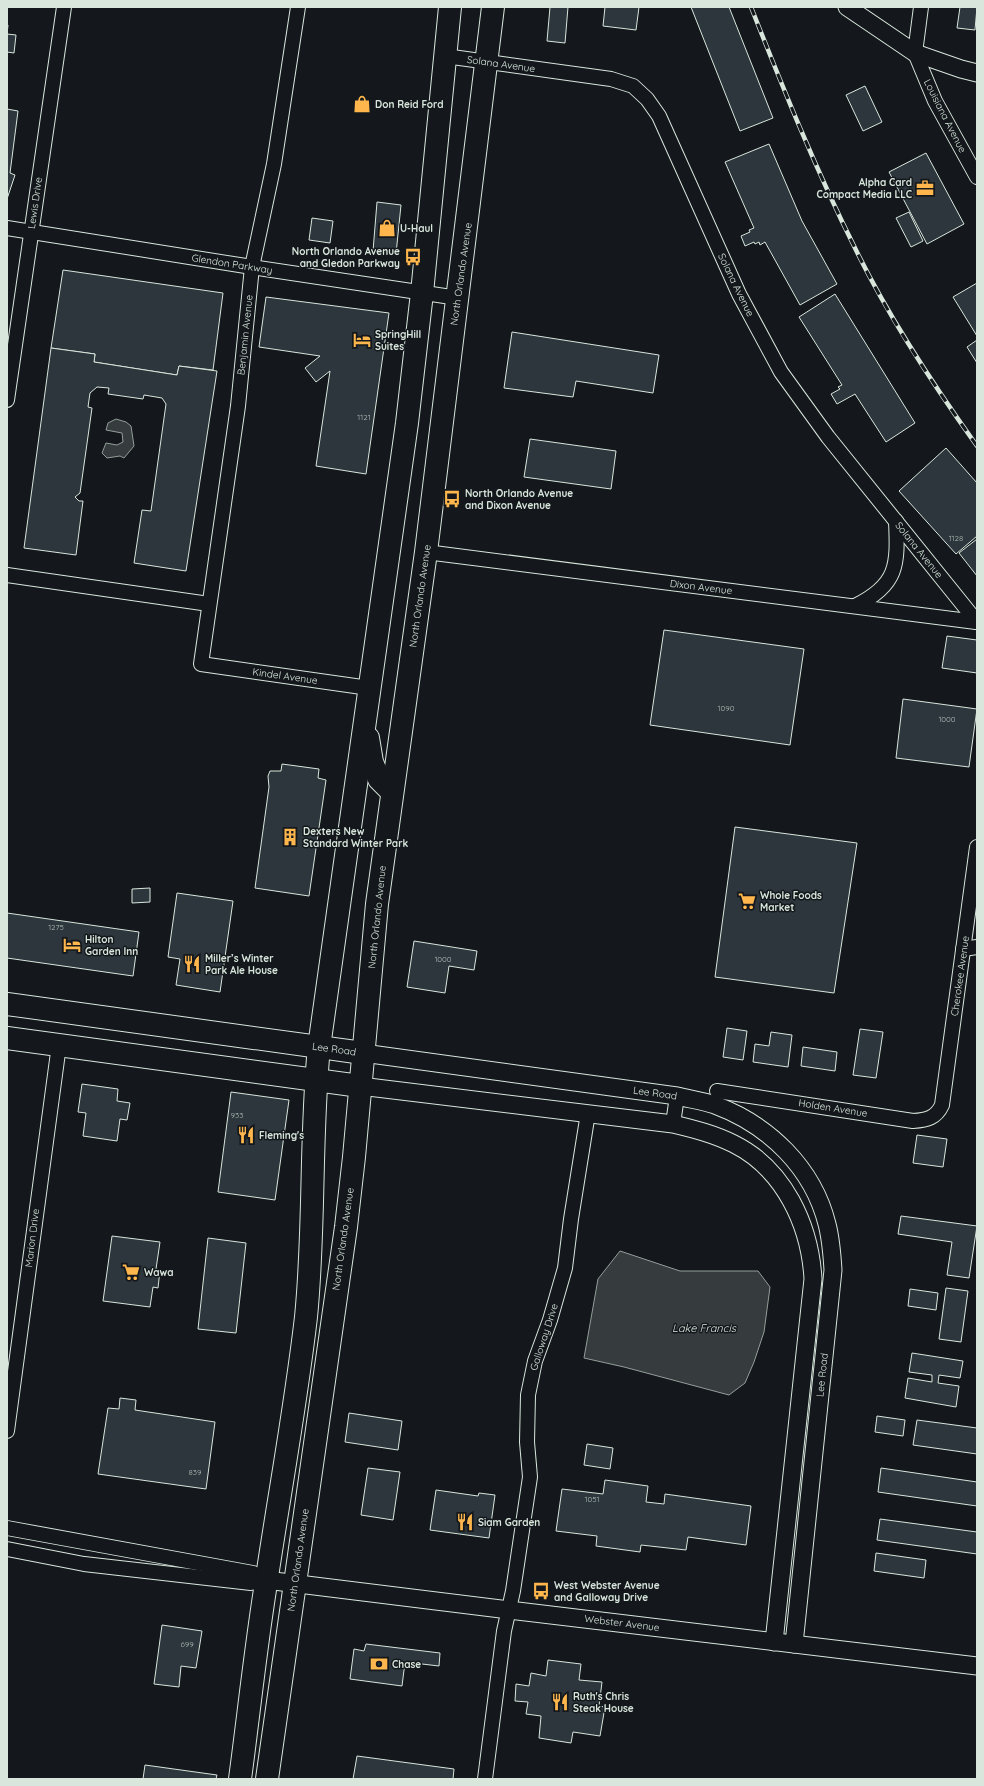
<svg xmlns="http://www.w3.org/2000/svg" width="984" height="1786" font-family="Quicksand,sans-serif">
  <rect width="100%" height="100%" fill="#14181c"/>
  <g fill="#363b3e" stroke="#939e99">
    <polygon points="116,419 126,422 131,426 134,446 124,458 120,456 107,458 102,453 106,443 117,445 123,442 122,433 106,430 108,423"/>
    <polygon points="620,1251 680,1271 758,1271 770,1287 764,1332 754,1362 745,1383 729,1395 624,1367 584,1358 598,1279"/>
  </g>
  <g fill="#2c363c" stroke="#d8e6dc">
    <polygon points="550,7 568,7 565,43 547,41"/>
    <polygon points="605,7 639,7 636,30 603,26"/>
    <polygon points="691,7 729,7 773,118 740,131"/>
    <polygon points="960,7 977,7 975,30 957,28"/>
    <polygon points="7,24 8,25 7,34 16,35 14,53 7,52"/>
    <polygon points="865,86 882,122 863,131 846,95"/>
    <polygon points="7,109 18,111 10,173 15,175 7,199"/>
    <polygon points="769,144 802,221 837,284 800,305 765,242 760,245 759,242 755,244 754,242 745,246 741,236 750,232 749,230 754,228 725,162"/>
    <polygon points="926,153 964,224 927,244 889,172"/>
    <polygon points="377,202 401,205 396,254 373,251"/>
    <polygon points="909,212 923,241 911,247 896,218"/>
    <polygon points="312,218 333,221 330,243 309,240"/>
    <polygon points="63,270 223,293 213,370 179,366 177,375 94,362 95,354 51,348"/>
    <polygon points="977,283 977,336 953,297"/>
    <polygon points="835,294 915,423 886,442 855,394 837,404 831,394 840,389 838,387 842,385 799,317"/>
    <polygon points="266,297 389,313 366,474 316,466 330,371 316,382 305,368 320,356 259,347"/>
    <polygon points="512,332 659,355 653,393 576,381 573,397 504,388"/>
    <polygon points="977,340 977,363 967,347"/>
    <polygon points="51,348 95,354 94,362 177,375 179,366 217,371 186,571 134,563 142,510 151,511 166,404 162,398 144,395 143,399 108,394 109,388 97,387 90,393 88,407 92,408 80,493 75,497 79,501 83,501 76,555 24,548"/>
    <polygon points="530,439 616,451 611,489 524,477"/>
    <polygon points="946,448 977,483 977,536 956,554 899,491"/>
    <polygon points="977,539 977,576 959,553"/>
    <polygon points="664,630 804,649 790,745 650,725"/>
    <polygon points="947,636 977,640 977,673 942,668"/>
    <polygon points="903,699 977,709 969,767 896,758"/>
    <polygon points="282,764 319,769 318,778 326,780 309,896 255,888 269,787 268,776 270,771 281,771"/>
    <polygon points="735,827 857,843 834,993 715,977"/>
    <polygon points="150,888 150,902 132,903 132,889"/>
    <polygon points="177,893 233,901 220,992 176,985 180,959 168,957"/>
    <polygon points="7,913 139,932 133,976 7,958"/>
    <polygon points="414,941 477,951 474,970 449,966 445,993 407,987"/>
    <polygon points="727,1028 747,1031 743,1060 723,1057"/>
    <polygon points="860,1029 883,1032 876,1078 853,1075"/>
    <polygon points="771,1032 792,1035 788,1067 753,1062 755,1044 769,1046"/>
    <polygon points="803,1047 837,1052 835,1071 801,1066"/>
    <polygon points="82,1084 118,1089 117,1101 130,1103 127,1120 120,1119 117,1141 83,1136 86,1113 78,1112"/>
    <polygon points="231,1092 289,1100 275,1200 218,1192"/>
    <polygon points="917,1135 947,1139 943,1167 913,1163"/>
    <polygon points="901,1216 977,1226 969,1278 947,1275 952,1242 898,1234"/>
    <polygon points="112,1236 160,1242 156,1269 160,1270 158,1288 153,1287 150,1307 103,1301"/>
    <polygon points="208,1238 246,1243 236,1333 198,1329"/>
    <polygon points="946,1288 968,1291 961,1342 939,1339"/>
    <polygon points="910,1289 938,1293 936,1310 908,1306"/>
    <polygon points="912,1353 963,1361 960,1378 939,1375 938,1383 959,1386 956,1407 905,1398 908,1378 932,1382 932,1375 909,1372"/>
    <polygon points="120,1398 136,1400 135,1410 215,1422 206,1489 98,1474 108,1408 119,1409"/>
    <polygon points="349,1413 402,1421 398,1450 345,1442"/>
    <polygon points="877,1416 905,1420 903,1436 875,1432"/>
    <polygon points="917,1420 977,1428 977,1454 913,1445"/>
    <polygon points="587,1444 613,1448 610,1469 584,1465"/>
    <polygon points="368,1468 400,1472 393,1520 361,1515"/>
    <polygon points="881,1468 977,1482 977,1506 878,1492"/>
    <polygon points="605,1480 648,1486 646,1502 664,1504 665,1494 751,1506 746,1545 688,1537 686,1550 641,1545 640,1552 596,1546 597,1536 556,1531 562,1489 603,1494"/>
    <polygon points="436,1490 478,1496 479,1493 495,1495 489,1538 430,1530"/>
    <polygon points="880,1519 977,1532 977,1554 877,1540"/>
    <polygon points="876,1553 926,1560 924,1578 874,1571"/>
    <polygon points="162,1625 202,1631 196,1668 181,1666 179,1687 154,1684"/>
    <polygon points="366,1644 440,1653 439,1666 405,1662 402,1686 350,1679 354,1649 364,1651"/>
    <polygon points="548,1660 581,1664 579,1680 602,1682 599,1706 605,1707 600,1736 573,1732 571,1743 539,1738 541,1716 526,1714 528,1702 515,1701 516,1684 529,1686 531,1673 546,1676"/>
    <polygon points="357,1756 454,1769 453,1779 353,1779"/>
    <polygon points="145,1765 217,1775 216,1779 143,1779"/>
  </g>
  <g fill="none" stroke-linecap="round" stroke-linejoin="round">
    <g stroke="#d8e6dc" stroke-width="16">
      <g id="minor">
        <polyline points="298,7 274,164 252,267 238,406 201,664 369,688"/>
        <polyline points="921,7 915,53 935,101 977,177"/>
        <polyline points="445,56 611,79 633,86 647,99 659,116 739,294 781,372 828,437 977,622"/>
        <polyline points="7,228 252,267 458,298"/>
        <polyline points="7,400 64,7"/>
        <polyline points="426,552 976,622"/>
        <polyline points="7,575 209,604"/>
        <path d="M 855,606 C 898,585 898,565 896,521"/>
        <polyline points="963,949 977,947"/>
        <path d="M 717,1091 L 913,1121 C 927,1120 936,1118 942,1105 L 977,847"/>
        <polyline points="673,1124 677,1096"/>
        <polyline points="7,1431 59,1045"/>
        <polyline points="7,1528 253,1573 266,1580"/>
        <polyline points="7,1549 84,1564 251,1583 266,1580"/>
        <polyline points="485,1779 504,1631 513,1591 530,1477 527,1442 528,1395 535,1361 550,1320 565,1268 571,1219 588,1113"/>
      </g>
    </g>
    <g stroke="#d8e6dc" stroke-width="19">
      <g id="tertiary">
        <polyline points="847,7 915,53 961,69 977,73"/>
        <path d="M 363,1053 L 677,1096 C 689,1099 703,1101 715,1105 C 769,1125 813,1168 827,1224 C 831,1239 832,1254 833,1270 L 794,1644"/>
        <path d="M 360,1086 L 673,1124 C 694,1129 714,1134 734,1144 C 784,1169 810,1225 813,1279 L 774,1642"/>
        <polyline points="266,1580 509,1610 977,1666"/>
      </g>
    </g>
    <g stroke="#d8e6dc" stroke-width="24">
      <g id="primary">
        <polyline points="368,738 372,762 379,779 392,792"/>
        <polyline points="7,1004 363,1053"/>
        <polyline points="7,1038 360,1086"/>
        <path d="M 240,1779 C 249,1712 256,1644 267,1577 C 280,1490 296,1404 306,1317 C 315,1227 310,1137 319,1047 L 407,423 L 422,293 L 450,7"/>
        <polyline points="267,1779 346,1227 354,1157 377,904 426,552 493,7"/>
      </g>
    </g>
    <use href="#minor" stroke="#14181c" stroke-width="14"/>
    <use href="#tertiary" stroke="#14181c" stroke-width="17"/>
    <use href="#primary" stroke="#14181c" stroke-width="22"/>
    <g stroke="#d8e6dc" stroke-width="4.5">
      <path id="rail" d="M 751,7 C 783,88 816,170 855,248 C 889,318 932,383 977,446"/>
    </g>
    <use href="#rail" stroke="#14181c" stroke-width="3" stroke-dasharray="9" stroke-linecap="butt"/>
  </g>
  <defs>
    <g id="shop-bare" transform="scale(1.38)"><path d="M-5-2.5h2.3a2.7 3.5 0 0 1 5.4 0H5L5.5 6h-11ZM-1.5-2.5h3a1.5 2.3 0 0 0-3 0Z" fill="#ffb74d" stroke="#14181c" stroke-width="2.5" paint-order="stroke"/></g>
    <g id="office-bare" transform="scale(1.38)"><path d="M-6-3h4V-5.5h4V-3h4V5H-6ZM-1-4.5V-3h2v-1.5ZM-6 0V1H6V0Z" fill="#ffb74d" stroke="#14181c" stroke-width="2.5" paint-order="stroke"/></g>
    <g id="bus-bare" transform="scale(1.38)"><path d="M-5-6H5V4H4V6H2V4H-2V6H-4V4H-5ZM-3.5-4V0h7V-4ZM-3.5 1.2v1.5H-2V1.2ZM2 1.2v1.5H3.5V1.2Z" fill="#ffb74d" stroke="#14181c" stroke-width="2.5" paint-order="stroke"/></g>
    <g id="hotel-bare" transform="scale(1.38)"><path d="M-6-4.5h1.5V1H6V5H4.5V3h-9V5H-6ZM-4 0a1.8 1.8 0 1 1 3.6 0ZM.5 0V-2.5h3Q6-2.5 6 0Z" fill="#ffb74d" stroke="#14181c" stroke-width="2.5" paint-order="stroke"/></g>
    <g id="building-bare" transform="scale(1.38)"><path d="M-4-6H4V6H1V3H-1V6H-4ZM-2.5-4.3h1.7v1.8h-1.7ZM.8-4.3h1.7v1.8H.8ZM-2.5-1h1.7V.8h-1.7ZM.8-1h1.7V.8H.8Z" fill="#ffb74d" stroke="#14181c" stroke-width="2.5" paint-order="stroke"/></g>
    <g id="supermarket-bare" transform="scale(1.38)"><path d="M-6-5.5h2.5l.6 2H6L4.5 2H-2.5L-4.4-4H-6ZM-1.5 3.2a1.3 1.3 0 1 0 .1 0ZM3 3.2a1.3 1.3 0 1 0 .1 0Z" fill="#ffb74d" stroke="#14181c" stroke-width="2.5" paint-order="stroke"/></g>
    <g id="restaurant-bare" transform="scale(1.38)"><path d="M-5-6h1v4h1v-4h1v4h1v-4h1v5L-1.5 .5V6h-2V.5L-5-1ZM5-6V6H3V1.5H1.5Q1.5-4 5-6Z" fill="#ffb74d" stroke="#14181c" stroke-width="2.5" paint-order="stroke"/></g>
    <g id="bank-bare" transform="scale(1.38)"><path d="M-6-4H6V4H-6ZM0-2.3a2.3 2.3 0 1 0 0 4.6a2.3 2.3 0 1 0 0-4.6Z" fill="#ffb74d" stroke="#14181c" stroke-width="2.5" paint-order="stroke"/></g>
  </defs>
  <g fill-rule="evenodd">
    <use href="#shop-bare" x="362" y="104"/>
    <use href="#office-bare" x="925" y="188"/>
    <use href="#shop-bare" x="387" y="228"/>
    <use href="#bus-bare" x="413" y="257"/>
    <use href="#hotel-bare" x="362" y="340"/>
    <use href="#bus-bare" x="452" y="499"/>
    <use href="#building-bare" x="290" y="837"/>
    <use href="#supermarket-bare" x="747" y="901"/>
    <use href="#hotel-bare" x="72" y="945"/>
    <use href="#restaurant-bare" x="192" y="964"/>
    <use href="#restaurant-bare" x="246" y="1135"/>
    <use href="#supermarket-bare" x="131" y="1272"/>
    <use href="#restaurant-bare" x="465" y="1522"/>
    <use href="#bus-bare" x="541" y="1591"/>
    <use href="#bank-bare" x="379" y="1664"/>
    <use href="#restaurant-bare" x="560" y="1702"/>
  </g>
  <g text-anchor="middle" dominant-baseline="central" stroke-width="3" stroke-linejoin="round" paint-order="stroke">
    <g font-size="8" fill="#adbab4">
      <text x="364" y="417">1121</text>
      <text x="956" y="538">1128</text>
      <text x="726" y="708">1090</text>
      <text x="947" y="719">1000</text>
      <text x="56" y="927">1275</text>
      <text x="443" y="959">1000</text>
      <text x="237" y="1115">933</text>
      <text x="195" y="1472">839</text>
      <text x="592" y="1499">1051</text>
      <text x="187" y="1644">699</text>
    </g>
    <g font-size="10" fill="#d8e6dc" stroke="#14181c">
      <text transform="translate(501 64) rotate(8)">Solana Avenue</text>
      <text transform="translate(945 116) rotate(63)">Louisiana Avenue</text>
      <text transform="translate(35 203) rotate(-82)">Lewis Drive</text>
      <text transform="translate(232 264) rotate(9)">Glendon Parkway</text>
      <text transform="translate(461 274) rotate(-82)">North Orlando Avenue</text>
      <text transform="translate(736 285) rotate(64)">Solana Avenue</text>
      <text transform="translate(245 335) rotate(-84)">Benjamin Avenue</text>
      <text transform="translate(919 550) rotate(51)">Solana Avenue</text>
      <text transform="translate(701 587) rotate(7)">Dixon Avenue</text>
      <text transform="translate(420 596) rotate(-82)">North Orlando Avenue</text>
      <text transform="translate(285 676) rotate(8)">Kindel Avenue</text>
      <text transform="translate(377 917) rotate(-84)">North Orlando Avenue</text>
      <text transform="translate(960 976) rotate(-82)">Cherokee Avenue</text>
      <text transform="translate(334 1049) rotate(8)">Lee Road</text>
      <text transform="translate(655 1093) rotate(8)">Lee Road</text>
      <text transform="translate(833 1108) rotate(9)">Holden Avenue</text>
      <text transform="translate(32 1238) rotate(-83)">Marion Drive</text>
      <text transform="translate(343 1239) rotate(-82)">North Orlando Avenue</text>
      <text transform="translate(544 1337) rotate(-72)">Galloway Drive</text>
      <text transform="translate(822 1375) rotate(-84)">Lee Road</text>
      <text transform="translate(298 1560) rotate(-82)">North Orlando Avenue</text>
      <text transform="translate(622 1623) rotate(7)">Webster Avenue</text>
    </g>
    <g font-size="10" font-weight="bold" fill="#d8e6dc" stroke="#14181c" text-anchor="start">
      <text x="375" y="104">Don Reid Ford</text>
      <text x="912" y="182" text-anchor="end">Alpha Card<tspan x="912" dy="12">Compact Media LLC</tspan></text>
      <text x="400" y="228">U-Haul</text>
      <text x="400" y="251" text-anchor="end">North Orlando Avenue<tspan x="400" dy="12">and Gledon Parkway</tspan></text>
      <text x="375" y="334">SpringHill<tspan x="375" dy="12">Suites</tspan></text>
      <text x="465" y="493">North Orlando Avenue<tspan x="465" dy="12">and Dixon Avenue</tspan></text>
      <text x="303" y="831">Dexters New<tspan x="303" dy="12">Standard Winter Park</tspan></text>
      <text x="760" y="895">Whole Foods<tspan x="760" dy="12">Market</tspan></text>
      <text x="85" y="939">Hilton<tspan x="85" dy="12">Garden Inn</tspan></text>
      <text x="205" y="958">Miller’s Winter<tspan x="205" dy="12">Park Ale House</tspan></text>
      <text x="259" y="1135">Fleming's</text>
      <text x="144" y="1272">Wawa</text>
      <text x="478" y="1522">Siam Garden</text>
      <text x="554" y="1585">West Webster Avenue<tspan x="554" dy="12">and Galloway Drive</tspan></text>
      <text x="392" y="1664">Chase</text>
      <text x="573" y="1696">Ruth's Chris<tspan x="573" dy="12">Steak House</tspan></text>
    </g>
    <g font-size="11" font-style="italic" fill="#d8e6dc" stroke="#14181c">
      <text x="704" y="1328">Lake Francis</text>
    </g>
  </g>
  <rect width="984" height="1786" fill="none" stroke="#d8e6dc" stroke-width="16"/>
</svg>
